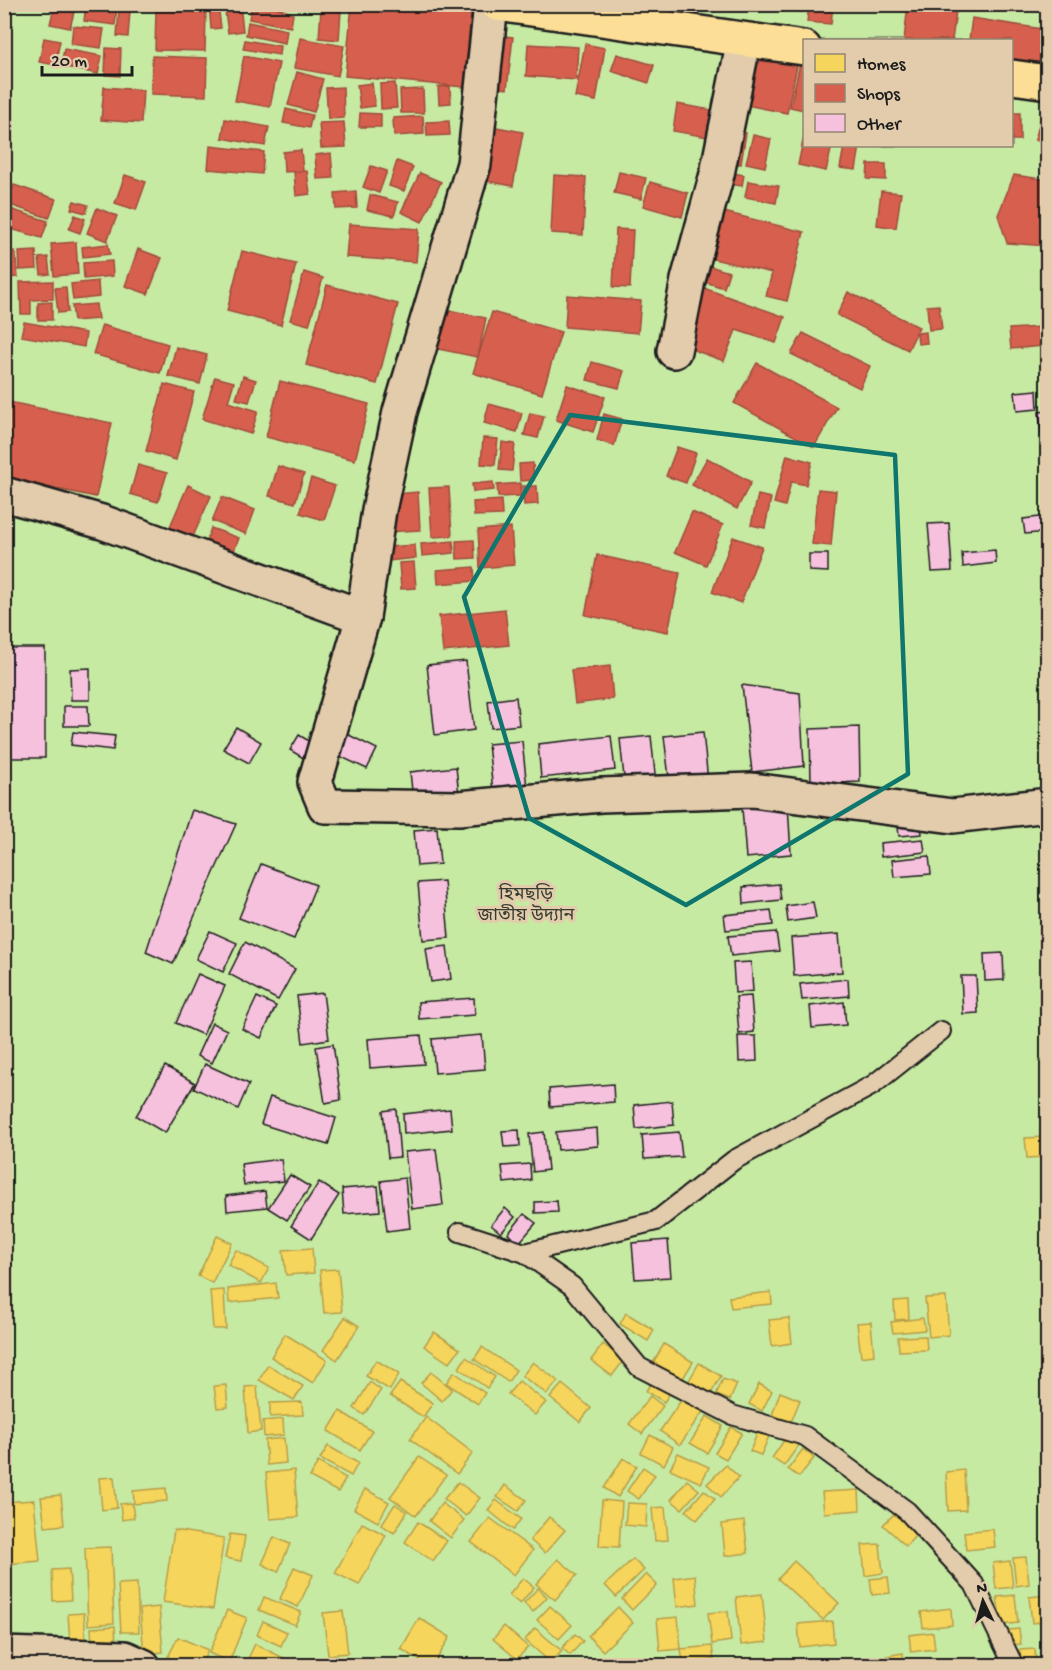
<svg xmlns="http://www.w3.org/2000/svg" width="1052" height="1670" font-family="'Gochi Hand','Noto Sans Bengali',sans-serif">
  <rect width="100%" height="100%" fill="#e2ccac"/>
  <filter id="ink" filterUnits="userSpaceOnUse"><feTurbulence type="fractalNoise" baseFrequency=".0167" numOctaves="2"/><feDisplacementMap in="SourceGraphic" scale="12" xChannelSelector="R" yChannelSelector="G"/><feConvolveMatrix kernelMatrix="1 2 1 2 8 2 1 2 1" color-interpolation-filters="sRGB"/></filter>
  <g filter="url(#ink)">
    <path fill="#c7eaa3" stroke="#728360" stroke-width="1.5" fill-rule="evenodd" d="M 5,5 L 1047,5 L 1047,1665 L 5,1665 ZM 804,40 L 1012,40 L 1012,146 L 804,146 Z"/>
    <g fill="#f6d55c" stroke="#b59e49" stroke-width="1.5">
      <polygon points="1044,1137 1045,1157 1027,1158 1025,1138"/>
      <polygon points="217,1236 232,1243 212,1283 198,1276"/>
      <polygon points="312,1248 314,1273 286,1275 283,1250"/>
      <polygon points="236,1250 269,1268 261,1283 228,1265"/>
      <polygon points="338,1269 342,1312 324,1313 320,1270"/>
      <polygon points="276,1283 278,1298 229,1303 228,1289"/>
      <polygon points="224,1290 226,1329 213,1329 210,1291"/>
      <polygon points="771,1292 772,1304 731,1308 729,1297"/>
      <polygon points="946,1297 949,1335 929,1337 925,1298"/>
      <polygon points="908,1300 909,1319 895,1320 894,1301"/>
      <polygon points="626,1313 654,1330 648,1341 620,1324"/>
      <polygon points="345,1317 359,1326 337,1360 323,1350"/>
      <polygon points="789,1318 792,1343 772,1346 769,1320"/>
      <polygon points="923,1318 925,1330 893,1333 891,1322"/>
      <polygon points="871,1322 874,1355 861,1357 857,1323"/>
      <polygon points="434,1332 460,1349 449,1363 424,1346"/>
      <polygon points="285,1334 327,1360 313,1383 271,1357"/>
      <polygon points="926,1336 927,1350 899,1351 898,1337"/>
      <polygon points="603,1344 624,1360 612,1376 591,1360"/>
      <polygon points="664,1344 693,1362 680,1383 652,1365"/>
      <polygon points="482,1347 516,1370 508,1382 474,1359"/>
      <polygon points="466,1357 495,1377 487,1388 459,1368"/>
      <polygon points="376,1360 399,1374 390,1390 366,1376"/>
      <polygon points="533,1362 558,1381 547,1394 522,1376"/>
      <polygon points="699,1363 721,1376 709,1397 687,1384"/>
      <polygon points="268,1365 303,1386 294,1400 259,1380"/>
      <polygon points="431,1372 452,1389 442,1401 421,1383"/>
      <polygon points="454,1372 485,1393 478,1404 446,1383"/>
      <polygon points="654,1378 673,1389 664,1402 646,1391"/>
      <polygon points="723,1379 737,1384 730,1400 716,1395"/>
      <polygon points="519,1381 546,1402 535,1415 508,1394"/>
      <polygon points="370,1382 381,1390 364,1415 354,1408"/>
      <polygon points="400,1382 433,1403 423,1417 390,1396"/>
      <polygon points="562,1384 591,1408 580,1422 550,1398"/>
      <polygon points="759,1384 772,1391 762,1411 749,1404"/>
      <polygon points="226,1385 228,1407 217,1408 214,1386"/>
      <polygon points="257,1386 261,1431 248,1433 245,1387"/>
      <polygon points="780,1392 800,1400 791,1422 772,1415"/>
      <polygon points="650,1396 663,1406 642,1434 629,1424"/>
      <polygon points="684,1396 704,1410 680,1445 660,1431"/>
      <polygon points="302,1402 303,1415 270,1417 270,1403"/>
      <polygon points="340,1411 372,1431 360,1450 328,1431"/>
      <polygon points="707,1416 723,1426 707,1453 690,1443"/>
      <polygon points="426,1417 473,1453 457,1474 410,1439"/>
      <polygon points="283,1419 284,1435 264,1437 263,1421"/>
      <polygon points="731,1427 742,1433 726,1459 715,1453"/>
      <polygon points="759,1429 770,1434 761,1455 750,1451"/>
      <polygon points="650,1435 673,1447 664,1465 641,1453"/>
      <polygon points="787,1436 799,1445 784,1466 772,1458"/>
      <polygon points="284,1438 286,1463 267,1465 265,1440"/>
      <polygon points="328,1446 358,1463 351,1476 320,1459"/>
      <polygon points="803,1449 814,1458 799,1477 788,1469"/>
      <polygon points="678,1453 709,1467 701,1483 670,1469"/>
      <polygon points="419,1457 446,1475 416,1516 390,1497"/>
      <polygon points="623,1458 637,1466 618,1497 604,1488"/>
      <polygon points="318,1462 346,1478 338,1492 310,1477"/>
      <polygon points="726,1465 739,1477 721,1497 707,1484"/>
      <polygon points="643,1467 655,1475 639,1499 627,1491"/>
      <polygon points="294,1470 298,1517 270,1519 266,1473"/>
      <polygon points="964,1470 966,1510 948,1511 946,1472"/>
      <polygon points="114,1477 117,1508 102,1510 99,1478"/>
      <polygon points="687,1480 699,1490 682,1509 671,1500"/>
      <polygon points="458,1482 480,1498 466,1516 444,1499"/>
      <polygon points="505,1485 526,1500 518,1511 497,1497"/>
      <polygon points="166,1488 167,1501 134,1504 133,1491"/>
      <polygon points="365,1489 389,1502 378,1522 354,1509"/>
      <polygon points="704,1490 715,1499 697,1520 686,1511"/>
      <polygon points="859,1490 860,1510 824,1513 822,1492"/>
      <polygon points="61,1495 64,1525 45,1527 41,1497"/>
      <polygon points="34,1500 40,1561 5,1564 4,1502"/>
      <polygon points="496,1500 521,1519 513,1530 488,1510"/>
      <polygon points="602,1500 622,1502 619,1547 599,1546"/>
      <polygon points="132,1503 134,1518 122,1520 120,1504"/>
      <polygon points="442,1503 464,1520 451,1538 429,1521"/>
      <polygon points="627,1503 647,1504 646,1527 625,1525"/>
      <polygon points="395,1504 407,1512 394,1533 381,1525"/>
      <polygon points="665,1507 668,1540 655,1541 652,1508"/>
      <polygon points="895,1513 917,1534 906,1546 883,1525"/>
      <polygon points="549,1517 565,1530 545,1553 530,1540"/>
      <polygon points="490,1518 533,1550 514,1575 471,1542"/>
      <polygon points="744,1521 748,1553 725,1556 722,1524"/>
      <polygon points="418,1522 447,1541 433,1561 405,1542"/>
      <polygon points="362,1523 386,1535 359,1585 335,1573"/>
      <polygon points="993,1529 995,1547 966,1550 964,1532"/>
      <polygon points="174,1530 224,1538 213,1609 163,1602"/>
      <polygon points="230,1534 245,1536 241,1561 225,1558"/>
      <polygon points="274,1537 290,1544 278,1572 262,1564"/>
      <polygon points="880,1544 883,1573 865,1576 862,1545"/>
      <polygon points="111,1547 114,1623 88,1625 85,1548"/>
      <polygon points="1026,1557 1029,1584 1016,1586 1013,1558"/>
      <polygon points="558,1559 577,1575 555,1600 536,1584"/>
      <polygon points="633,1559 644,1570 616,1597 605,1585"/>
      <polygon points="794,1561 839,1603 823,1620 778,1579"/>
      <polygon points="1010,1561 1013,1587 996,1589 993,1563"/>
      <polygon points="294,1567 313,1575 298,1607 280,1599"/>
      <polygon points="69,1569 71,1600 53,1601 52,1570"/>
      <polygon points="646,1574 657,1585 632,1610 622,1599"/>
      <polygon points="695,1575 698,1604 677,1607 674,1578"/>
      <polygon points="888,1577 890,1593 872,1595 870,1579"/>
      <polygon points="523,1578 534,1587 520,1604 509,1595"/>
      <polygon points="137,1583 139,1632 121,1632 118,1584"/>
      <polygon points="538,1588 547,1597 533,1612 524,1603"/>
      <polygon points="762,1594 767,1642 741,1645 736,1597"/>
      <polygon points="1015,1595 1018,1623 1001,1625 997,1597"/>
      <polygon points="1048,1595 1048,1621 1032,1623 1029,1597"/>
      <polygon points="264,1597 301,1612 295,1625 259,1610"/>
      <polygon points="550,1606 572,1625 559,1639 537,1620"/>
      <polygon points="159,1607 163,1652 144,1654 140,1609"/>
      <polygon points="618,1607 633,1623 603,1651 588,1636"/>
      <polygon points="951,1608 952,1625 923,1628 921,1612"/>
      <polygon points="227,1610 247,1618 229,1662 209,1653"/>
      <polygon points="343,1611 348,1653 328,1655 323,1613"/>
      <polygon points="728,1611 731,1641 712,1644 708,1613"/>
      <polygon points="84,1613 86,1642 70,1643 68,1614"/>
      <polygon points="678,1617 681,1649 660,1651 657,1619"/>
      <polygon points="419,1618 450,1637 433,1666 428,1666 401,1649"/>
      <polygon points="263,1621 287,1632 281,1646 257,1635"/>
      <polygon points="832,1621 834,1643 800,1647 798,1624"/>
      <polygon points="115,1626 116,1645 92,1647 91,1628"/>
      <polygon points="504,1626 528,1647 517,1659 493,1639"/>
      <polygon points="535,1628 562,1651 551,1663 525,1640"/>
      <polygon points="1019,1629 1021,1644 1011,1645 1009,1630"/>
      <polygon points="933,1632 935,1649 911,1652 909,1635"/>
      <polygon points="575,1634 583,1641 570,1655 562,1648"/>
      <polygon points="178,1637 208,1650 201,1666 176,1666 166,1661"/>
      <polygon points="255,1644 288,1660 285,1666 245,1665"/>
      <polygon points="712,1646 714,1660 683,1663 681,1649"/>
      <polygon points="1035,1649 1036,1663 1022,1665 1019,1650"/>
      <polygon points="903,1653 904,1666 887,1666 886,1656"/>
    </g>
    <g fill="#d6604d" stroke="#9e4c3e" stroke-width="1.5">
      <polygon points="55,4 76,4 70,28 50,24"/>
      <polygon points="86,4 117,6 115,25 84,21"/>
      <polygon points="157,4 201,4 201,7 157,6"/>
      <polygon points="209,4 218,4 221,28 211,29"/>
      <polygon points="224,4 240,4 243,31 228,33"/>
      <polygon points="252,4 269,4 293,14 291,27 249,19"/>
      <polygon points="352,4 471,12 464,87 345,76"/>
      <polygon points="725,4 746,4 745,9"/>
      <polygon points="754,4 803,4 802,12 754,7"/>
      <polygon points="809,4 833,4 831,24 807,22"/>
      <polygon points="908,4 957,4 952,40 904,40"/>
      <polygon points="321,9 341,11 339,40 319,38"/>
      <polygon points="119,10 130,11 128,37 117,36"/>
      <polygon points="156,10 206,12 205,51 155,50"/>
      <polygon points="972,18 1048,30 1048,79 1012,73 1012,40 969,40"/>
      <polygon points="248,22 287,30 285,43 246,35"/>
      <polygon points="73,26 104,29 101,48 71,44"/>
      <polygon points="494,35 513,37 507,89 488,86"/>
      <polygon points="44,38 60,41 55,65 39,62"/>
      <polygon points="300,38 344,46 338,76 294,68"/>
      <polygon points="245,40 280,46 279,55 243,49"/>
      <polygon points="528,44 578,47 576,80 526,76"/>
      <polygon points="585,44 605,48 596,101 575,97"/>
      <polygon points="106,48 121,49 120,76 105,75"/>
      <polygon points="64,49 102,56 98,74 61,66"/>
      <polygon points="617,54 654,65 649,83 611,71"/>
      <polygon points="802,55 804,56 804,110 790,107"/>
      <polygon points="152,56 207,58 206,96 151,94"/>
      <polygon points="244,56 279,63 270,107 235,101"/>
      <polygon points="750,56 797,66 787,113 741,104"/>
      <polygon points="297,72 323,79 314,112 288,105"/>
      <polygon points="372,83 375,106 360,108 357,85"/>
      <polygon points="395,83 397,108 381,109 380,84"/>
      <polygon points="450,86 451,103 439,104 438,87"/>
      <polygon points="104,87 143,90 141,123 101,120"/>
      <polygon points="343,87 344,118 328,119 326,88"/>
      <polygon points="423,89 424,113 401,113 400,90"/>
      <polygon points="677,104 718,111 713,138 673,131"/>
      <polygon points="286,109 312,115 309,128 283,123"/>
      <polygon points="360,113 381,114 381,127 359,127"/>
      <rect x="1012" y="113" width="8" height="27"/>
      <polygon points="423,116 424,134 394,136 393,118"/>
      <polygon points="225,119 269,127 265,146 222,138"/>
      <polygon points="449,121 450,135 427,136 426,122"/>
      <polygon points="1040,121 1048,123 1048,144 1035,140"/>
      <polygon points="344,122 346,147 321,148 319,123"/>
      <polygon points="491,126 523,132 513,186 481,180"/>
      <polygon points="730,131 746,133 741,164 725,161"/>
      <polygon points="753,135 771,139 765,167 746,163"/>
      <polygon points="804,136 804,146 832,146 826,171 798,165"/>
      <polygon points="210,146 264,152 262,174 208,169"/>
      <polygon points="844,146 860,146 856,170 840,168"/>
      <polygon points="301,150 303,171 284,172 283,152"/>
      <polygon points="331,153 333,178 317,179 315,155"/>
      <polygon points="397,161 413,167 404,191 389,186"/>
      <polygon points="868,164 886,164 886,180 867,179"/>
      <polygon points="371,166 387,171 379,193 363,187"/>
      <polygon points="307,171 310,194 296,196 294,172"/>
      <polygon points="724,171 744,175 742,186 722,183"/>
      <polygon points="619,172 646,178 641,199 614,193"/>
      <polygon points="420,173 441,182 422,222 401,212"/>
      <polygon points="125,175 146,182 136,210 115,203"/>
      <polygon points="554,175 586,177 583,235 551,233"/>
      <polygon points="1014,175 1048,180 1048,246 1007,243 998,215"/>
      <polygon points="748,181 779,186 776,203 745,197"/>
      <polygon points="650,182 688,193 682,217 643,206"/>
      <polygon points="14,185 56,199 49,218 7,204"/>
      <polygon points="356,191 357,208 336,209 335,193"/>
      <polygon points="881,191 901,193 896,228 877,225"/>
      <polygon points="370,195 398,202 394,216 367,210"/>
      <polygon points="74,201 88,205 86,213 71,209"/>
      <polygon points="97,208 117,216 107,241 87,233"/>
      <polygon points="10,209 48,221 42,238 4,227"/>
      <polygon points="716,210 804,232 787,301 766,296 772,273 705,257"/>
      <polygon points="75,215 85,219 80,233 69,229"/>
      <polygon points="349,224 419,229 416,262 346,257"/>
      <polygon points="616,229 633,230 630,288 613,287"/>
      <polygon points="76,242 78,274 54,276 51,244"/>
      <polygon points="108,244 110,254 83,257 82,247"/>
      <polygon points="138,249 162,258 148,294 125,286"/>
      <polygon points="15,251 18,277 4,278 4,252"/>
      <polygon points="36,251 37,269 20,270 19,252"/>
      <polygon points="242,251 296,264 281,325 227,311"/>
      <polygon points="48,257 50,274 41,275 39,258"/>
      <polygon points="112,261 113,276 84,279 83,263"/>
      <polygon points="697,262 729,272 724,288 692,278"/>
      <polygon points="304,272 323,278 309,325 290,320"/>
      <polygon points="53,281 53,299 31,300 31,314 21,314 20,282"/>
      <polygon points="98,281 99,297 73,300 71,284"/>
      <polygon points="327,285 398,304 377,384 306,365"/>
      <polygon points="698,286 785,317 776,343 736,330 724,361 677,344"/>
      <polygon points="66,287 68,312 58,313 55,288"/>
      <polygon points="848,292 919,327 908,350 837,315"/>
      <polygon points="567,295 641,301 638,333 565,327"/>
      <polygon points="52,302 52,320 38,320 38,303"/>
      <polygon points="96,304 98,319 74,321 72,306"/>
      <polygon points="939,305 942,329 929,330 927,306"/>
      <polygon points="435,307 486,318 478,357 428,347"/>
      <polygon points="492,312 561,332 542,394 473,373"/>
      <polygon points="24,322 86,333 84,347 21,336"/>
      <polygon points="102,325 168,344 160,373 93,354"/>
      <polygon points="1040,327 1043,346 1011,349 1009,329"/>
      <polygon points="926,332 927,343 918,344 917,333"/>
      <polygon points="803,333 870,366 860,388 791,354"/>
      <polygon points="176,347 207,355 200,384 168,376"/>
      <polygon points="592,362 624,371 619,388 587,380"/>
      <polygon points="757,363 837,407 814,447 734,403"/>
      <polygon points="243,376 256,380 249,402 236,399"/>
      <polygon points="215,377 234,382 228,402 258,411 251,434 202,419"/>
      <polygon points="280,381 369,404 355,460 266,437"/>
      <polygon points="164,384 194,392 176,460 146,451"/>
      <polygon points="567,385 605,397 593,432 556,420"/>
      <polygon points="4,401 112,423 96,497 4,478"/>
      <polygon points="489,404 522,413 517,432 484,423"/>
      <polygon points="530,413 544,416 538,438 524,435"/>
      <polygon points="604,414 622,419 614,446 597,440"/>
      <polygon points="483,438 498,439 495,465 481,464"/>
      <polygon points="502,442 515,444 512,471 499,470"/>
      <polygon points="677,447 696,453 686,483 666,476"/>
      <polygon points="787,455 812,462 806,485 791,482 785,506 774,503"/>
      <polygon points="707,458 751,482 737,509 692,485"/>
      <polygon points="533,463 534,480 520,481 519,464"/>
      <polygon points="138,465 167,473 158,502 130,494"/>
      <polygon points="278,466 304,474 295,503 269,496"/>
      <polygon points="311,478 335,486 324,520 300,513"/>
      <polygon points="493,482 494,490 473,492 472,484"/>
      <polygon points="520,483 521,496 498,497 497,485"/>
      <polygon points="188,485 211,496 187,550 164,540"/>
      <polygon points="522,486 537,486 538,504 524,505"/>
      <polygon points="449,487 452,536 432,537 429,488"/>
      <polygon points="818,489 836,491 831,546 812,544"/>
      <polygon points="418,492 420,530 386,532 383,495"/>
      <polygon points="758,495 771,498 765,528 751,525"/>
      <polygon points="222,497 255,510 246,534 212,521"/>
      <polygon points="501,500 502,515 474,516 473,502"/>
      <polygon points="692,512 723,525 706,565 675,552"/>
      <polygon points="511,527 514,565 480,568 478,530"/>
      <polygon points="211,528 239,538 229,564 202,554"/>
      <polygon points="733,537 762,547 741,603 712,592"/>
      <polygon points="474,540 475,558 457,559 456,541"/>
      <polygon points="453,541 454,553 422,556 421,544"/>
      <polygon points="415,545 416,558 388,561 387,547"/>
      <polygon points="597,555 680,573 668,632 585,615"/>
      <polygon points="414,562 416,588 401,589 399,563"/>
      <polygon points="474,567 475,581 438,584 437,570"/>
      <polygon points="505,609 509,645 443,652 439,616"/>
      <polygon points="610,666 613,699 575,704 571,670"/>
    </g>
    <g fill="#f6c1dd" stroke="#1c1c1c" stroke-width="1.5">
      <polygon points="1037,390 1038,409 1017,411 1015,392"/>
      <polygon points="1048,411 1048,441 1042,441 1039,412"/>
      <polygon points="1048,516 1048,532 1025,534 1023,519"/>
      <polygon points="949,523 952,571 932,572 928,524"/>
      <polygon points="995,550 996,563 963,567 962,553"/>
      <polygon points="809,554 828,554 828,572 809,571"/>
      <rect x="4" y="648" width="41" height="110"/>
      <polygon points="466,661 474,730 435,735 427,665"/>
      <polygon points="90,668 90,700 71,700 70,669"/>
      <polygon points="742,685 800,693 804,766 752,772"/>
      <polygon points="516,697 519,725 491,728 488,701"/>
      <polygon points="64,706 88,706 89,726 64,726"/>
      <polygon points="236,727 261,742 249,763 223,749"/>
      <polygon points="859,727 860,782 811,784 810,729"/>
      <polygon points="73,732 115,736 113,750 71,745"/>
      <polygon points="343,732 377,749 367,769 333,753"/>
      <polygon points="703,732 708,781 670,786 664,736"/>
      <polygon points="299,735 319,747 310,762 290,750"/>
      <polygon points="611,736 615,770 541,778 538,744"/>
      <polygon points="651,736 656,783 625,787 620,739"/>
      <polygon points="522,741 527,787 493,791 488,744"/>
      <polygon points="456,767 459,795 413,800 410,772"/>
      <polygon points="788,805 791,854 746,858 742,808"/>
      <polygon points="192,810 236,824 173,964 146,952"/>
      <polygon points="921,825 922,834 899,836 898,827"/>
      <polygon points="437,828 440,864 417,866 414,830"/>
      <polygon points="923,839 925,852 881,857 880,843"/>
      <polygon points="929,856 931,874 894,877 892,860"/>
      <polygon points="261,864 316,885 294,939 239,918"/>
      <polygon points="444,881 449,938 423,940 418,883"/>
      <polygon points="779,884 781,900 744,904 743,887"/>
      <polygon points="813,902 816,918 788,922 786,906"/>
      <polygon points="771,910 773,925 726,930 724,915"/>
      <polygon points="210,931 237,943 223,972 196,959"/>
      <polygon points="776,932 779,951 731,956 728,936"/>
      <polygon points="839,934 842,972 794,976 791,938"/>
      <polygon points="245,942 295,969 278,1000 229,974"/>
      <polygon points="447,946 451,979 431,982 426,949"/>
      <polygon points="1003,953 1004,980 985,981 984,954"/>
      <polygon points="751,962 753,991 735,993 733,963"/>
      <polygon points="198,974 225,986 203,1035 176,1023"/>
      <polygon points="961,976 976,976 978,1013 963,1014"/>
      <polygon points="848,979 849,996 802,1000 800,984"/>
      <polygon points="323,993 329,1039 303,1043 297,996"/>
      <polygon points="751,996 754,1032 739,1034 736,997"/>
      <polygon points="257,997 276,1006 261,1038 242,1029"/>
      <polygon points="474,998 475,1015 419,1019 418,1002"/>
      <polygon points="844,1002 846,1025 812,1028 810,1006"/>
      <polygon points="212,1023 227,1030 212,1063 197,1056"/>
      <polygon points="421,1035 424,1064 370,1068 368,1039"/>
      <polygon points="482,1035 485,1069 435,1073 432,1039"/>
      <polygon points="738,1036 756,1036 757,1061 739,1062"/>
      <polygon points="333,1044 341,1100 325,1103 316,1047"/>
      <polygon points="205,1064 249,1084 238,1109 194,1088"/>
      <polygon points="165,1066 195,1083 165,1133 136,1116"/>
      <polygon points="613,1084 614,1102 550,1107 549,1089"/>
      <polygon points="270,1097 336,1118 328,1145 261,1124"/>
      <polygon points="672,1101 674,1125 636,1129 634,1105"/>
      <polygon points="396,1109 400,1157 388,1158 383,1111"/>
      <polygon points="450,1109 452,1129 404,1134 403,1114"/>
      <polygon points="597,1128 598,1146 558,1150 556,1132"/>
      <polygon points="519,1130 520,1146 504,1147 502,1131"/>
      <polygon points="544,1132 548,1170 533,1172 529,1134"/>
      <polygon points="679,1132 682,1157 644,1159 642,1135"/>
      <polygon points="436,1149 443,1205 412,1209 405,1152"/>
      <polygon points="281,1159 284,1181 244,1185 241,1164"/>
      <polygon points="530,1164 531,1180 504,1183 502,1166"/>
      <polygon points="290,1175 310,1187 287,1220 268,1208"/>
      <polygon points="405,1178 410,1228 387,1231 381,1181"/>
      <polygon points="319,1182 339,1195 311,1239 291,1226"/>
      <polygon points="378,1186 380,1211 344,1214 342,1189"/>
      <polygon points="265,1191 267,1207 227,1211 226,1196"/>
      <polygon points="557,1201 558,1212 535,1213 535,1202"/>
      <polygon points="505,1208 515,1217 501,1233 491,1225"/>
      <polygon points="524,1214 536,1223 519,1243 508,1234"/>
      <polygon points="668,1240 671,1277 635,1279 632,1243"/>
    </g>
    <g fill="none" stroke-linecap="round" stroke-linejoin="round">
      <g stroke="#1c1c1c" stroke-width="22">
        <g id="service">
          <polyline points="460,1232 525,1253 572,1286 639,1367 732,1415 805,1436 907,1511 974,1584 1014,1666"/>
          <polyline points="525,1253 656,1221 734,1160 873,1085 941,1031"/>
        </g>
      </g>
      <g stroke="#1c1c1c" stroke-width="38">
        <g id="minor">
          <polyline points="674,351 688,280 717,174 744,40"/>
          <polyline points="4,494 102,522 363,617 315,782 325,806 459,808 601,795 752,790 953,816 1048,805"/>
          <polyline points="363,617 379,510 400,412 474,164 491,4"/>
          <polyline points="4,1654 125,1658 143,1666"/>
        </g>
      </g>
      <g stroke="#1c1c1c" stroke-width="38">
        <g id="primary">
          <polyline points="497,4 804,48"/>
          <polyline points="1012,77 1048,82"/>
        </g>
      </g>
      <use href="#service" stroke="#e2ccac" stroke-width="18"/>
      <use href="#minor" stroke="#e2ccac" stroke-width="33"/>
      <use href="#primary" stroke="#fcde96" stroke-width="33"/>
    </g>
  </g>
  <path fill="none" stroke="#0f766e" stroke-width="4.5" stroke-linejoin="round" d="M 570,415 L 895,455 L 908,774 L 686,905 L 529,818 L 464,597 Z"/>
  <g text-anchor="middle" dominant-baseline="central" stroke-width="6" stroke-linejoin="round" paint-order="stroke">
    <g font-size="18" fill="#363b30" stroke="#e2ccac">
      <text x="526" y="895">হিমছড়ি<tspan x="526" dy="21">জাতীয় উদ্যান</tspan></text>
    </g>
  </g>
  <rect width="1052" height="1670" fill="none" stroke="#e2ccac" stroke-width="24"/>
  <rect x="12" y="12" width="1028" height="1646" fill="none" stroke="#1c1c1c" stroke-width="2" filter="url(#ink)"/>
  <rect x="803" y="39" width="210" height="108" fill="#e2ccac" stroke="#938672" stroke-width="1.5"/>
  <rect x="815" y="54" width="30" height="18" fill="#f6d55c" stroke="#938672" stroke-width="1.5"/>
  <text x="857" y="69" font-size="18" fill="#1c1c1c">Homes</text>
  <rect x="815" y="84" width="30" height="18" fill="#d6604d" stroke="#938672" stroke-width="1.5"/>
  <text x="857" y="99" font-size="18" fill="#1c1c1c">Shops</text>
  <rect x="815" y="114" width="30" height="18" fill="#f6c1dd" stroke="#938672" stroke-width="1.5"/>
  <text x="857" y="129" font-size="18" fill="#1c1c1c">Other</text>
  <g transform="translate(983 1601) rotate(355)" stroke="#e2ccac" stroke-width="4.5" paint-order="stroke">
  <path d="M0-4.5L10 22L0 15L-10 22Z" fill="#1c1c1c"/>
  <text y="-9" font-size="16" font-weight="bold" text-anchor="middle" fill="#1c1c1c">N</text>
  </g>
  <path d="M42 66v9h90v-9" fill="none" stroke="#1c1c1c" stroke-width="3"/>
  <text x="51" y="66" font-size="18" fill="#1c1c1c" stroke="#e2ccac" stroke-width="4.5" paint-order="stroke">20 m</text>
</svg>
